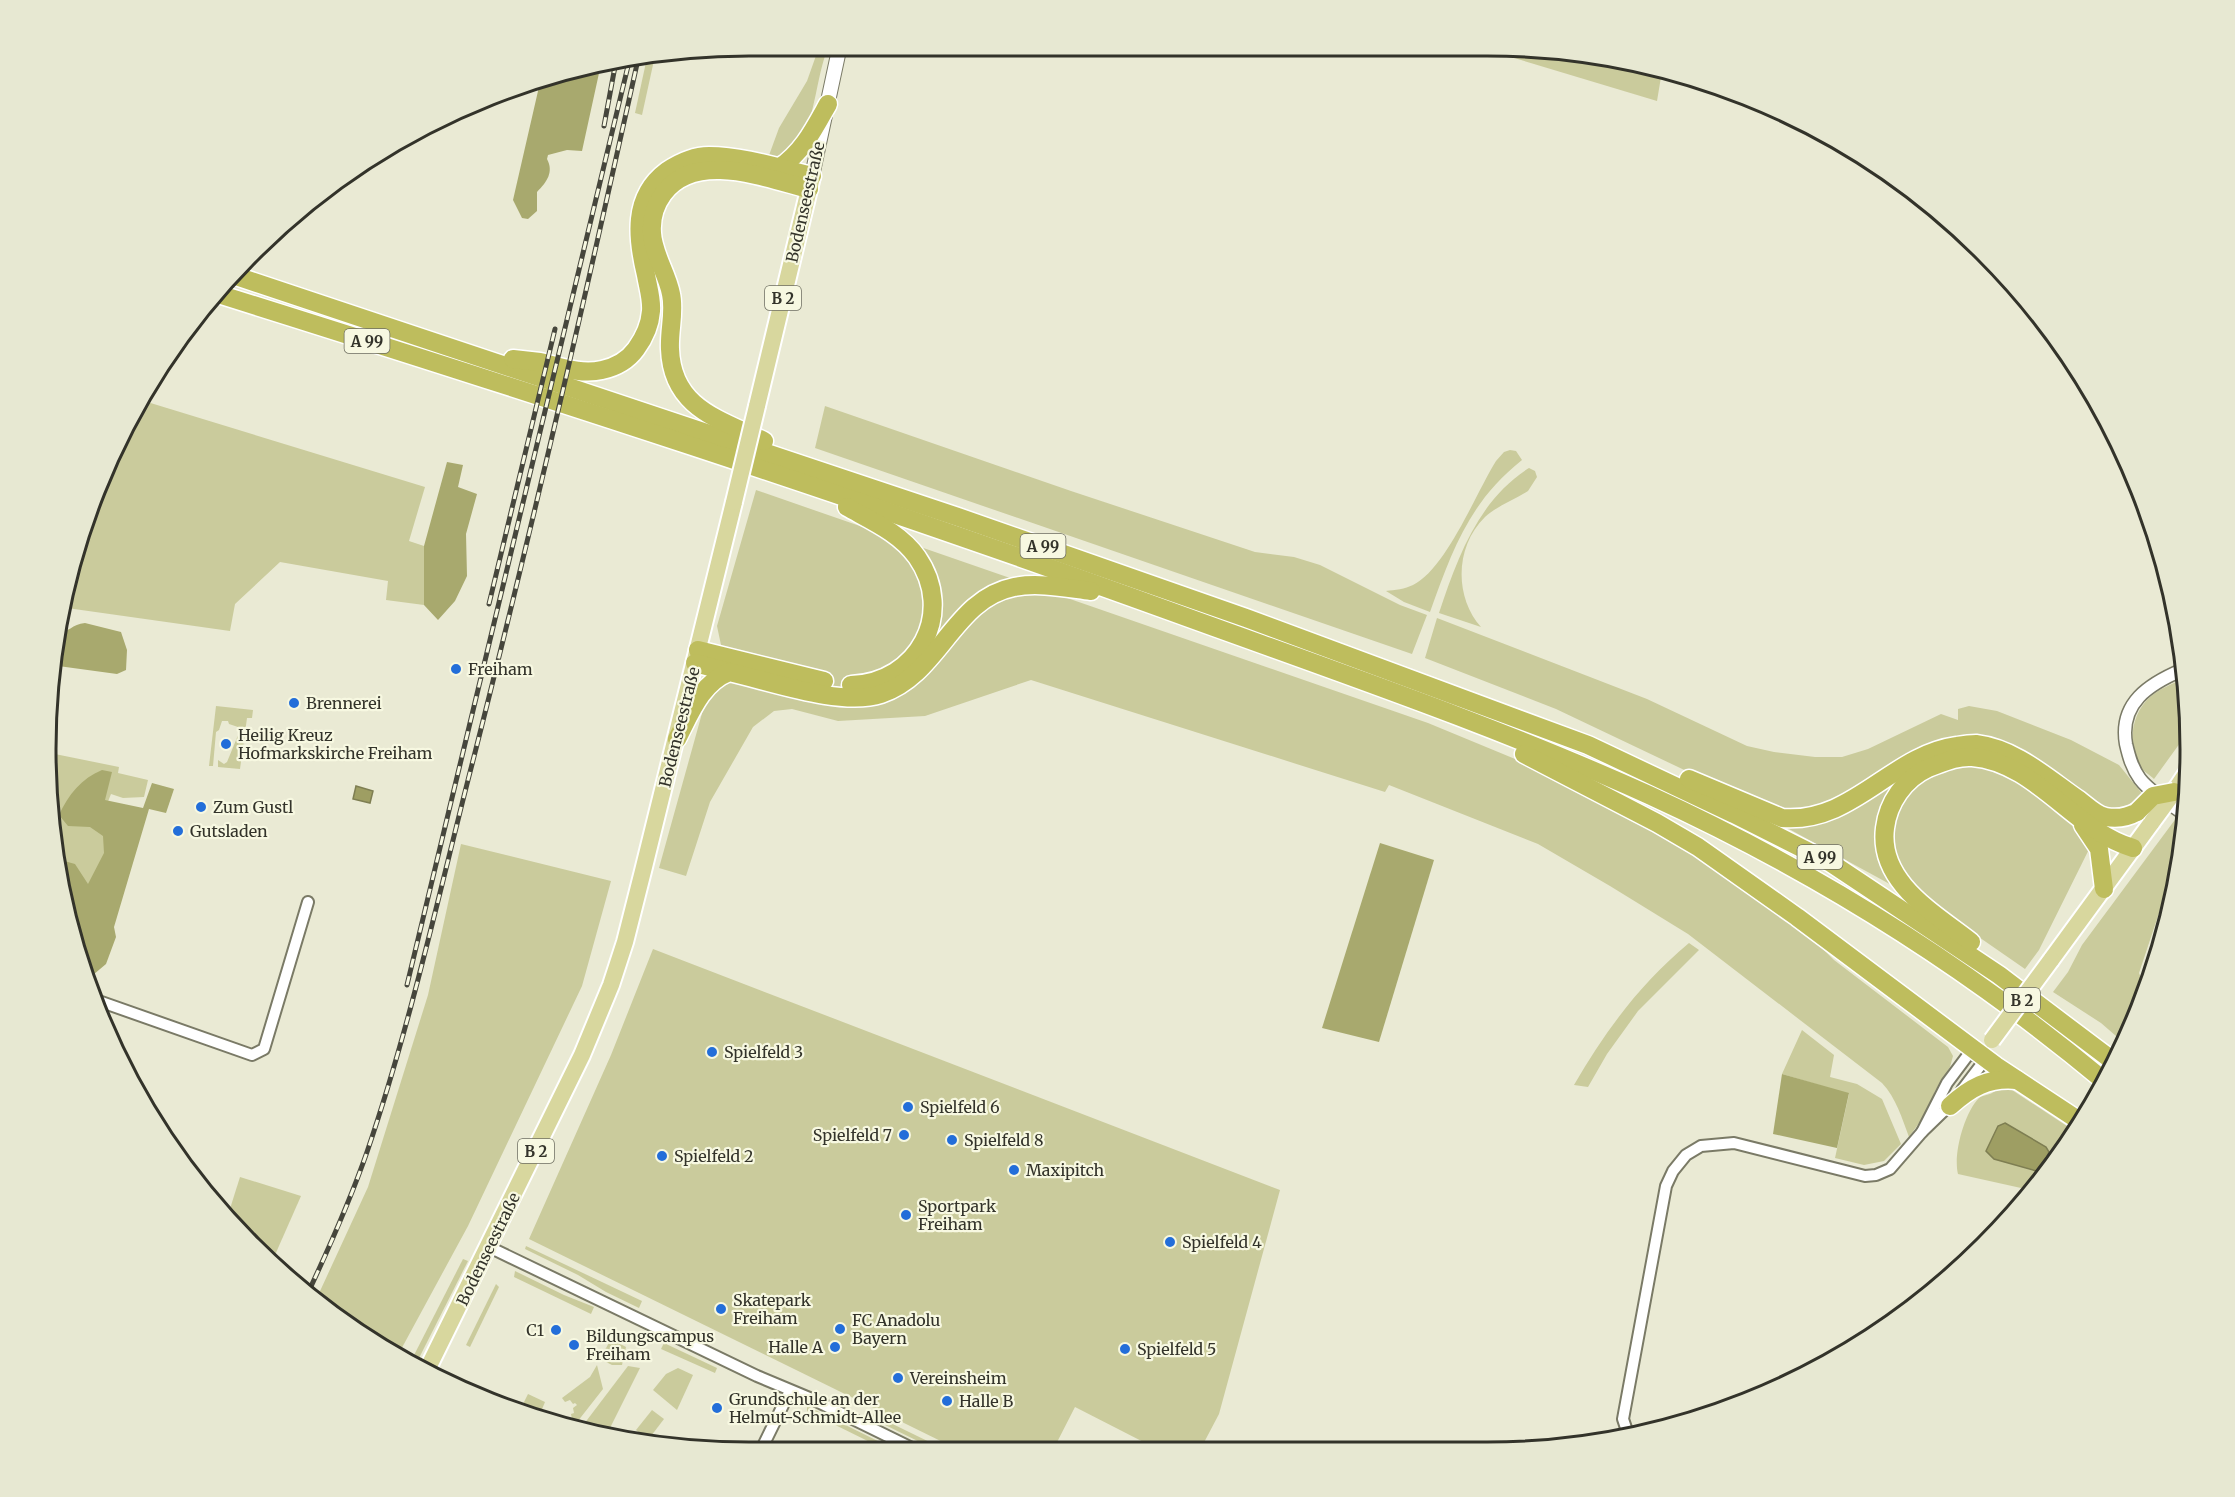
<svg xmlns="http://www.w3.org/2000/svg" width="2235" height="1497" font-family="Merriweather,serif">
  <rect width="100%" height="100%" fill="#eaead4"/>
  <g fill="#cacb9c">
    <polygon points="1471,45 1623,58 1662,71 1657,101"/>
    <path d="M 818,50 L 827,50 C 817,77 815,113 803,137 C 798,148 780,157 768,158 L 779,128 L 807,81 Z"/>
    <polygon points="656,51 642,115 635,113 648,53"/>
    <polygon points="144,401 425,487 409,541 424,546 424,605 386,600 388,581 280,562 235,604 230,631 60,607 68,579 73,579 78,547 98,480"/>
    <polygon points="825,406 1071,491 1255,552 1294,557 1320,565 1400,605 1427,615 1412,654 815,448"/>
    <path d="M 1510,450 L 1516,451 L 1522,460 C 1469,502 1452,551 1430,612 L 1404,602 L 1386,591 C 1395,590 1405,589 1413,585 C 1446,569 1476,493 1496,461 L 1504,452 Z"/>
    <path d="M 1529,468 L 1535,471 L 1537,477 L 1528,491 C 1514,500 1497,506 1485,517 C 1455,546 1454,597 1481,627 L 1439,613 C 1457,559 1478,500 1529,468 Z"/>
    <path d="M 756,490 L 1428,723 L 1556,776 L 1658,829 L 1806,932 L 1834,960 L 1948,1047 L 1953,1056 L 1950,1067 L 1935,1091 L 1929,1109 L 1909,1137 C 1902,1118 1896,1098 1882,1083 L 1688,934 L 1610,886 L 1538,844 L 1389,785 L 1385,792 L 1031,680 L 925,716 L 838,721 L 792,709 L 774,711 L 753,727 L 710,802 L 686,876 L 659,868 L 721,645 L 717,626 Z"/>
    <polygon points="1437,618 1647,699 1747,746 1774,752 1815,757 1842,757 1868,749 1941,714 1958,720 1958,709 1969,706 1997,711 2071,740 2119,765 2144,796 2131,808 2108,811 2039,950 2025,969 1950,917 1778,823 1718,786 1556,709 1425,658"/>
    <path d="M 2183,679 L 2188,732 L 2154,779 C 2150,775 2143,771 2140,767 C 2127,745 2131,714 2150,697 C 2159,689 2172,684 2183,679 Z"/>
    <polygon points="216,706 253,710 252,718 247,718 240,769 218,767 218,760 224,764 227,762 241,728 229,724 228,721 222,721 219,730 216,732 213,766 209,766"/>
    <polygon points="50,753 119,767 118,773 148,780 144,797 123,798 111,794 107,804 112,918 59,886"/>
    <polygon points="2177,817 2183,821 2179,864 2164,898 2139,973 2145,988 2137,1017 2123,1042 2101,1023 2053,992 2068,972 2082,945"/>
    <polygon points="461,844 611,881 582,986 468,1226 398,1355 315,1302 368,1187 428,995"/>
    <path d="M 1689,943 L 1699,950 L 1638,1011 L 1607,1054 L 1588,1087 L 1574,1085 C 1606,1030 1640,984 1689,943 Z"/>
    <polygon points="653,949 1280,1190 1219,1414 1199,1452 1163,1452 1075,1407 1052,1452 963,1452 529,1239 611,1055"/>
    <polygon points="1802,1030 1834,1055 1830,1077 1857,1084 1882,1099 1901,1144 1884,1161 1864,1165 1835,1158 1849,1094 1782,1074"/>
    <path d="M 2003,1084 L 2076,1132 L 2030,1190 L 1958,1174 C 1953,1155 1964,1113 1979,1098 C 1983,1095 1988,1095 1992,1093 C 1996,1091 2000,1087 2003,1084 Z"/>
    <polygon points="240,1177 301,1196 271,1264 251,1246 228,1215"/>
    <polygon points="526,1246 642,1301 639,1308 606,1292 578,1275 525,1249"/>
    <polygon points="463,1259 468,1261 415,1366 410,1363"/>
    <polygon points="515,1271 564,1295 594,1307 591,1314 514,1277"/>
    <polygon points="496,1284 499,1287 470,1347 466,1345"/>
    <polygon points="611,1339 626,1347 622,1365 612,1365 600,1359"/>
    <polygon points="664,1343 717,1368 715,1373 661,1349"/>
    <polygon points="597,1365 603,1389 574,1426 566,1423 569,1419 572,1419 571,1414 574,1413 573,1408 577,1405 575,1403 573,1404 570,1400 565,1402 562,1398 590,1377"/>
    <polygon points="628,1366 640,1368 607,1434 599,1434 581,1428"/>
    <polygon points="678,1368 693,1375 677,1410 653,1390 666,1374"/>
    <polygon points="528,1394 545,1402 540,1414 521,1408"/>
    <polygon points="807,1406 900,1452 890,1452 807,1411"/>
    <polygon points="652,1410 664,1419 648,1440 636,1430"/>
    <polygon points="868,1412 950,1452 940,1452 869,1417 866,1415"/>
  </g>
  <g fill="#a8a96e">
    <path d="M 601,64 L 582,151 L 567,150 L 548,155 L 547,159 C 554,172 547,182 537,192 L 537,211 L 528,219 L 522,218 L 513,200 L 541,78 Z"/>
    <polygon points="447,462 463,465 458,487 477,494 466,534 467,576 455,601 438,620 424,605 424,546"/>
    <path d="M 85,623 L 121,632 L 127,650 L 126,670 L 117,674 L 51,665 L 56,633 C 69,633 72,624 85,623 Z"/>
    <path d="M 102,770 L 112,772 L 105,800 L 143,808 L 152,783 L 174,789 L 166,813 L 149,809 L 114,927 L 116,937 L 106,964 L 87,980 L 59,886 L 57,859 L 75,864 L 88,884 L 104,853 L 103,836 L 90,827 L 68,826 L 59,815 C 68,795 82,778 102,770 Z"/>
    <polygon points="1380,843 1434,860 1379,1042 1322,1028"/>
    <polygon points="1782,1074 1849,1093 1837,1148 1773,1134"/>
  </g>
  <g fill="#9e9e63" stroke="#7e7e52" stroke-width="1.5">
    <polygon points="356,786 373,791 370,803 353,799"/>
    <polygon points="2005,1123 2046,1147 2049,1152 2040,1172 1994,1159 1986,1151 1998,1126"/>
  </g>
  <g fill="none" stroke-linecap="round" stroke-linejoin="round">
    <g stroke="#7a7a66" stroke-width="14">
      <g id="minor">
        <polyline points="93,999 252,1055 264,1049 308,902"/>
        <polyline points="1922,1132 1947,1083 1968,1055 1980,1054 1981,1065 1962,1090"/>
        <polyline points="489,1247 757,1376 812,1399 920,1452"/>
        <polyline points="1629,1437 1623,1419 1666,1186 1673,1171 1686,1155 1701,1146 1734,1143 1865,1176 1876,1175 1890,1169 1922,1132 1953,1102"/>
        <polyline points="760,1452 790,1391"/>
      </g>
    </g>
    <g stroke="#7a7a66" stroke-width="15">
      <path id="tertiary" d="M 2182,670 C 2149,684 2119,703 2126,744 C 2129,757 2132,768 2140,779 C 2151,793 2169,803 2184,814"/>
    </g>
    <g stroke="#7a7a66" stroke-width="16">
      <polyline id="secondary" points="812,176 839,50"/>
    </g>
    <g stroke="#fff" stroke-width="20">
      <g id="primary">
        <polyline points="757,406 812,177"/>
        <polyline points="2174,792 2188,771"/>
        <polyline points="2051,960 2152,822"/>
        <polyline points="426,1372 582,1055 611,985 625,942 643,871 734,502"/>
      </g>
    </g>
    <g stroke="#fff" stroke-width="21">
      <g id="motorway">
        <path d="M 779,168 C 803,152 814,129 828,104"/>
        <polyline points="233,275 958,517 1246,618 1588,745 1734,814 1831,863 1999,975 2113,1061"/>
        <path d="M 215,293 C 534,393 853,496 1167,610 C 1329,669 1492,724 1649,795 C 1811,869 1966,966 2103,1080"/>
        <path d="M 513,359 C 522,360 531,361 540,362 C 561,367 581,375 602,370 C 616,367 628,360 636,349 C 644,338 650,325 651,311 C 652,299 648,287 646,275 C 637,238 632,197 667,171 C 679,163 694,156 709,156 C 743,156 779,168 812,176"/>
        <path d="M 764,441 C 719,419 672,408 670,349 C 669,330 675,312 671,294 C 667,273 653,254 652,233 C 651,219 655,205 663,194 C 695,150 765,178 809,189"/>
        <path d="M 847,507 C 872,521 900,533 917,557 C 956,613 918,683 851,685"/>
        <polyline points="698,650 824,681"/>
        <polyline points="695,663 729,672"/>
        <path d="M 677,739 C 690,714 701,683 729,672 C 770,681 841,707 881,694 C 940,674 953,599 1014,587 C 1038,582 1067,588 1091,591"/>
        <polyline points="1524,754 1657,823 1698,847 1797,917 1996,1066 2081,1122"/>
        <path d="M 1689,779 L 1782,818 C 1853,824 1891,755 1957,746 C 1963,745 1970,744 1976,744 C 2016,749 2047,778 2079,800 C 2087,806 2097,816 2106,817 C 2117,819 2128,817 2137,812"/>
        <polyline points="2083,825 2099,849 2104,889"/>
        <path d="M 1971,942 C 1934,913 1878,882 1885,828 C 1888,803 1904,779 1928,768 C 1942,763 1956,756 1972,757 C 2036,762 2074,831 2133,848"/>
        <path d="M 1950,1106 C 1970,1088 1988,1077 2017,1080"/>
      </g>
    </g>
    <use href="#minor" stroke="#fff" stroke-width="10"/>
    <use href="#tertiary" stroke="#fff" stroke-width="12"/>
    <use href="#secondary" stroke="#fff" stroke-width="14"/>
    <use href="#primary" stroke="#d8d79e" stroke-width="16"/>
    <use href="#motorway" stroke="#bebd5d" stroke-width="18"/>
    <g stroke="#46463c" stroke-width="5">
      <g id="rail">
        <polyline points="604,126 616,61"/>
        <polyline points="489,604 555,329"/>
        <polyline points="407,985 628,66"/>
        <path d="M 307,1295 C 329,1248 350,1201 367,1152 C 408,1032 436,907 467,784 C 529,542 585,299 639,55"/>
      </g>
    </g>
    <use href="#rail" stroke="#f7f8e1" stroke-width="3" stroke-dasharray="9" stroke-linecap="butt"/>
    <g stroke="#fff" stroke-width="20" stroke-linecap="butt">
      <g id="primary-bridge">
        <polyline points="734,502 757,406"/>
        <polyline points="2152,822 2174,792"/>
        <polyline points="1992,1040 2051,960"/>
      </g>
    </g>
    <g stroke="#fff" stroke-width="21" stroke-linecap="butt">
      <polyline id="motorway-bridge" points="2137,812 2153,796 2174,792"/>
    </g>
    <use href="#primary-bridge" stroke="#d8d79e" stroke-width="16"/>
    <use href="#motorway-bridge" stroke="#bebd5d" stroke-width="18"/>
  </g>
  <g fill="#236ed9" stroke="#f7f8e1" stroke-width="2">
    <circle cx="456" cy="669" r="6"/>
    <circle cx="294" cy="703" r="6"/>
    <circle cx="226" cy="744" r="6"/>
    <circle cx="201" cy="807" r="6"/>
    <circle cx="178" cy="831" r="6"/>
    <circle cx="712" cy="1052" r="6"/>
    <circle cx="908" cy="1107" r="6"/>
    <circle cx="904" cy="1135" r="6"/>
    <circle cx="952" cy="1140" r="6"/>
    <circle cx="662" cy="1156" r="6"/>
    <circle cx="1014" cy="1170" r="6"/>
    <circle cx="906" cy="1215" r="6"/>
    <circle cx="1170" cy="1242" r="6"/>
    <circle cx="721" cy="1309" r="6"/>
    <circle cx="840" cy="1329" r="6"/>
    <circle cx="556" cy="1330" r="6"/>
    <circle cx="574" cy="1345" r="6"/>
    <circle cx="835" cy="1347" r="6"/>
    <circle cx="1125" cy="1349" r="6"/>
    <circle cx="898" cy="1378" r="6"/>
    <circle cx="947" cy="1401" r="6"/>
    <circle cx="717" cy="1408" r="6"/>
  </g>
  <g text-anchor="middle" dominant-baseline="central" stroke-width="4.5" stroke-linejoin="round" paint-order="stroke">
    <g fill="#f7f8e1" stroke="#6e6e61" stroke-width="1.5">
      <rect x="765" y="286" width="36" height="24" rx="4.5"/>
      <rect x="344.5" y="329" width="45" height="24" rx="4.5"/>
      <rect x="1020.5" y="534" width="45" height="24" rx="4.5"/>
      <rect x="1797.5" y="845" width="45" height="24" rx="4.5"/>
      <rect x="2004" y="988" width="36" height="24" rx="4.5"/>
      <rect x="518" y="1139" width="36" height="24" rx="4.5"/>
    </g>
    <g font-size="15" font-weight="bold" fill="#33332a">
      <text x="783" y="298">B 2</text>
      <text x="367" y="341">A 99</text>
      <text x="1043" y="546">A 99</text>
      <text x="1820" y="857">A 99</text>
      <text x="2022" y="1000">B 2</text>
      <text x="536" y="1151">B 2</text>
    </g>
    <g font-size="16" fill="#33332a" stroke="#f7f8e1">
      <text transform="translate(805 202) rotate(-77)">Bodenseestraße</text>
      <text transform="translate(679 727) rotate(-76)">Bodenseestraße</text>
      <text transform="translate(488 1249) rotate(-64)">Bodenseestraße</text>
    </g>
    <g font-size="16" fill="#33332a" stroke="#f7f8e1" text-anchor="start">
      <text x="468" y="669">Freiham</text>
      <text x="306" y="703">Brennerei</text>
      <text x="238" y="735">Heilig Kreuz<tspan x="238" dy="18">Hofmarkskirche Freiham</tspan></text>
      <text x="213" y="807">Zum Gustl</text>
      <text x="190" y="831">Gutsladen</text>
      <text x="724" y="1052">Spielfeld 3</text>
      <text x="920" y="1107">Spielfeld 6</text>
      <text x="892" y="1135" text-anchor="end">Spielfeld 7</text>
      <text x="964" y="1140">Spielfeld 8</text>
      <text x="674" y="1156">Spielfeld 2</text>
      <text x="1026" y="1170">Maxipitch</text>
      <text x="918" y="1206">Sportpark<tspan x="918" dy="18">Freiham</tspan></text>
      <text x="1182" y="1242">Spielfeld 4</text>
      <text x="733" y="1300">Skatepark<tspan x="733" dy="18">Freiham</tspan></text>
      <text x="852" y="1320">FC Anadolu<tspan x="852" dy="18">Bayern</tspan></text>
      <text x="544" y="1330" text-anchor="end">C1</text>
      <text x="586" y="1336">Bildungscampus<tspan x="586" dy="18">Freiham</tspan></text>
      <text x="823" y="1347" text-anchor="end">Halle A</text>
      <text x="1137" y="1349">Spielfeld 5</text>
      <text x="910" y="1378">Vereinsheim</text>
      <text x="729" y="1399">Grundschule an der<tspan x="729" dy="18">Helmut-Schmidt-Allee</tspan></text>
      <text x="959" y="1401">Halle B</text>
    </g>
  </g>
  <path d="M0 0H2235V1497H0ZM749 56H1487A693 693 0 0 1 2180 749V749A693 693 0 0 1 1487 1442H749A693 693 0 0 1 56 749V749A693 693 0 0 1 749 56Z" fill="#e7e8d2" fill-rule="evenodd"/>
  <path fill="none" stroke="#33332a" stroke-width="3" d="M749 56H1487A693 693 0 0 1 2180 749V749A693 693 0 0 1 1487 1442H749A693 693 0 0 1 56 749V749A693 693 0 0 1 749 56Z"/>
</svg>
